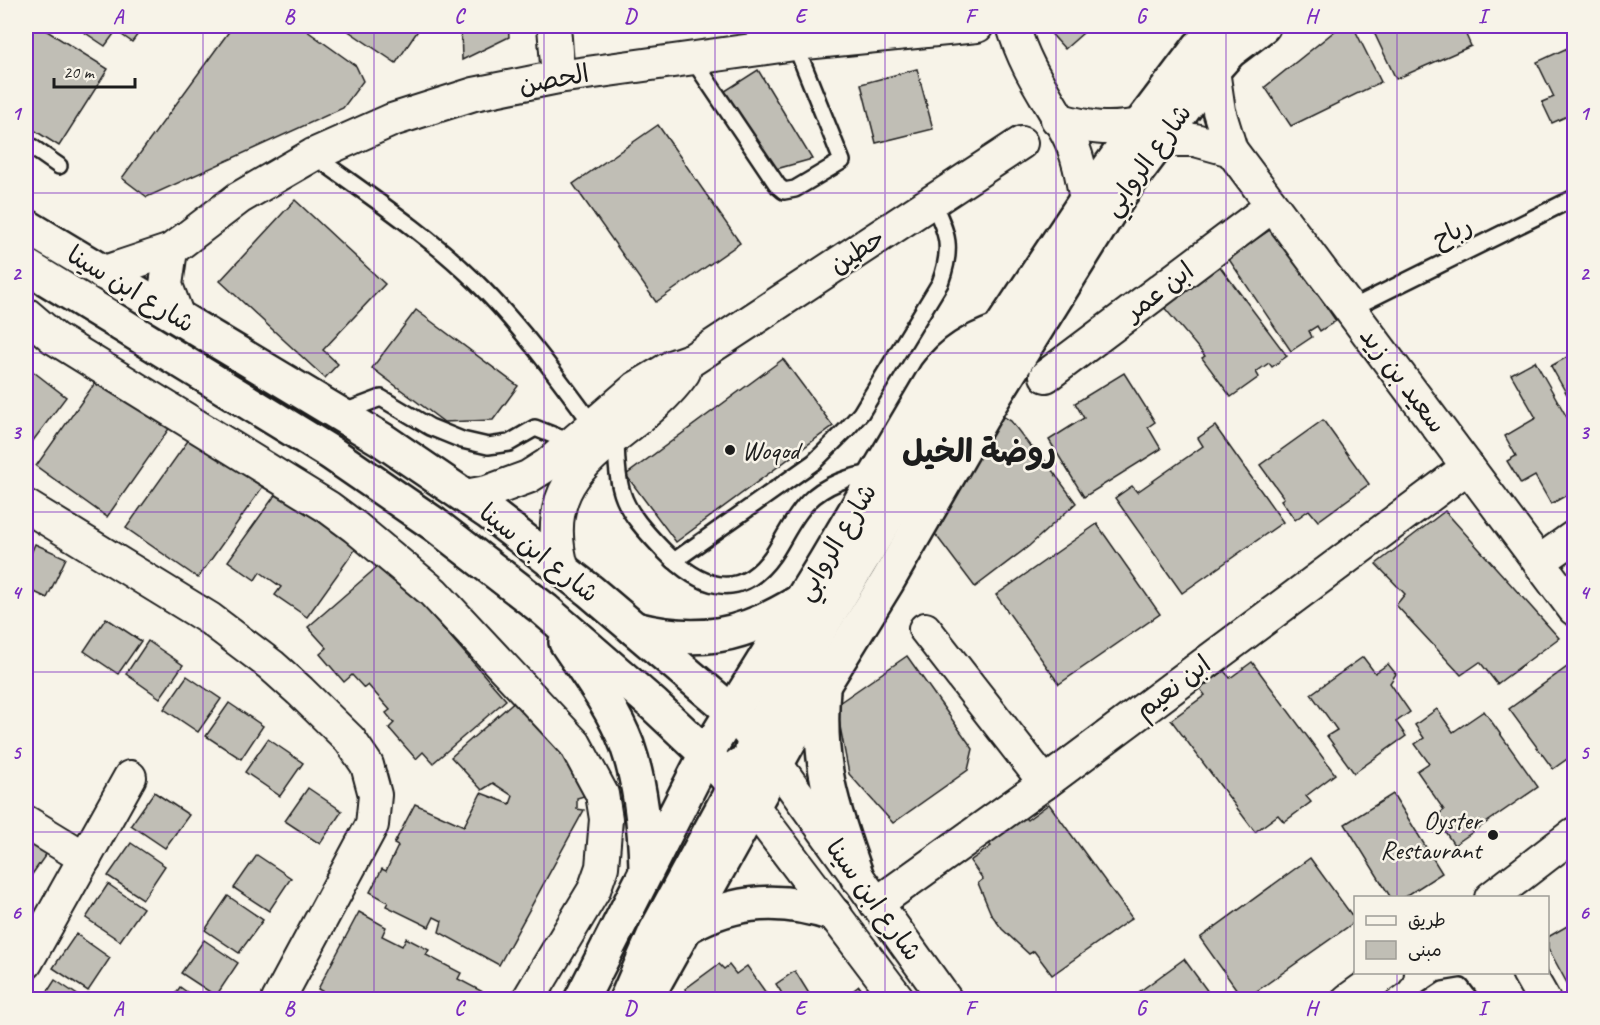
<svg xmlns="http://www.w3.org/2000/svg" width="1600" height="1025" font-family="Caveat,'Playpen Sans Arabic',sans-serif">
  <rect width="100%" height="100%" fill="#f7f3e8"/>
  <filter id="ink" filterUnits="userSpaceOnUse"><feTurbulence type="fractalNoise" baseFrequency=".0167" numOctaves="2"/><feDisplacementMap in="SourceGraphic" scale="12" xChannelSelector="R" yChannelSelector="G"/><feConvolveMatrix kernelMatrix="1 2 1 2 8 2 1 2 1" color-interpolation-filters="sRGB"/></filter>
  <g filter="url(#ink)">
    <g fill="#c0beb5" stroke="#1c1c1c" stroke-width="1.5">
      <polygon points="26,26 39,26 108,69 59,146 26,125"/>
      <polygon points="75,26 144,26 132,42 116,31 105,46"/>
      <polygon points="233,26 300,26 356,66 363,81 343,108 147,197 122,178"/>
      <polygon points="341,26 421,26 396,63"/>
      <polygon points="461,26 508,26 509,37 462,60"/>
      <polygon points="1051,26 1091,26 1065,49 1047,29"/>
      <polygon points="1341,26 1353,26 1381,82 1291,126 1265,87"/>
      <polygon points="1371,26 1462,26 1471,46 1396,79"/>
      <polygon points="1574,45 1574,113 1552,123 1542,102 1554,97 1537,62"/>
      <polygon points="917,69 933,129 876,143 861,84"/>
      <polygon points="758,70 812,159 769,171 722,93"/>
      <polygon points="658,125 740,243 656,302 573,184"/>
      <polygon points="295,200 385,284 323,350 338,364 325,378 220,281"/>
      <polygon points="1273,228 1336,321 1320,331 1317,326 1309,331 1312,337 1291,351 1228,258"/>
      <polygon points="1218,264 1287,356 1272,367 1269,363 1256,372 1259,377 1231,397 1202,358 1205,356 1162,305"/>
      <polygon points="416,310 518,386 493,420 444,422 372,368"/>
      <polygon points="1574,353 1574,407 1551,366"/>
      <polygon points="783,359 833,426 676,542 626,475"/>
      <polygon points="1535,361 1574,430 1574,491 1551,504 1535,476 1521,484 1507,461 1516,456 1505,436 1536,418 1511,374"/>
      <polygon points="26,366 66,397 26,450"/>
      <polygon points="102,373 173,423 107,517 36,466"/>
      <polygon points="1124,373 1155,422 1148,427 1161,449 1084,497 1049,440 1084,418 1075,403"/>
      <polygon points="999,414 1011,421 1030,446 1038,451 1076,503 1029,546 975,587 926,522"/>
      <polygon points="1323,420 1369,484 1318,521 1309,510 1295,520 1281,500 1284,498 1260,465"/>
      <polygon points="1215,426 1283,522 1182,593 1115,498 1132,486 1137,492 1203,446 1198,438"/>
      <polygon points="192,435 264,485 198,578 126,528"/>
      <polygon points="278,491 357,547 307,617 275,595 281,587 260,572 255,580 228,561"/>
      <polygon points="1445,511 1559,638 1497,684 1480,662 1461,675 1396,605 1405,594 1376,564"/>
      <polygon points="1097,524 1160,614 1059,684 996,595"/>
      <polygon points="35,544 66,558 47,598 26,588 26,565"/>
      <polygon points="384,561 506,700 433,763 423,752 416,759 389,728 394,723 386,713 390,710 368,685 364,688 352,675 344,682 320,654 327,648 308,627"/>
      <polygon points="106,618 141,641 118,674 84,651"/>
      <polygon points="148,641 183,665 160,698 126,674"/>
      <polygon points="907,656 973,749 968,770 893,823 849,774 836,705"/>
      <polygon points="1363,657 1375,673 1388,664 1396,674 1390,683 1410,712 1396,722 1406,736 1354,773 1327,736 1337,730 1311,694"/>
      <polygon points="1252,662 1335,774 1306,796 1311,802 1284,822 1278,815 1255,832 1171,720 1205,695 1200,689 1224,671 1230,678"/>
      <polygon points="1574,662 1574,754 1553,769 1509,709"/>
      <polygon points="187,676 221,699 198,732 164,709"/>
      <polygon points="526,691 578,757 584,796 577,798 577,809 584,810 499,965 439,932 442,921 434,917 429,927 386,906 388,902 370,892 382,869 386,871 398,846 394,844 415,804 464,826 481,793 510,804 513,796 493,783 482,790 451,757"/>
      <polygon points="229,703 263,726 241,759 206,736"/>
      <polygon points="1437,709 1453,732 1484,711 1538,787 1454,845 1435,817 1444,810 1417,771 1429,763 1415,744 1424,738 1415,725"/>
      <polygon points="268,739 303,763 280,796 245,772"/>
      <polygon points="308,788 342,811 320,844 285,821"/>
      <polygon points="154,792 189,815 165,848 131,825"/>
      <polygon points="1393,794 1442,873 1403,898 1391,898 1345,824"/>
      <polygon points="1049,804 1132,918 1052,975 1034,951 1029,954 1002,929 991,914 978,883 983,879 970,861 991,846 987,841 1023,815 1027,820"/>
      <polygon points="26,839 47,853 26,883"/>
      <polygon points="131,843 165,866 143,899 108,876"/>
      <polygon points="257,855 291,878 269,911 234,888"/>
      <polygon points="1310,858 1356,921 1244,1000 1200,938"/>
      <polygon points="108,884 143,908 120,941 86,918"/>
      <polygon points="228,896 263,920 239,953 205,930"/>
      <polygon points="359,912 386,927 382,936 402,946 406,938 429,950 426,955 461,973 458,979 483,992 479,1000 337,1000 318,989"/>
      <polygon points="1574,922 1574,996 1548,948 1548,937"/>
      <polygon points="76,934 110,958 88,991 53,968"/>
      <polygon points="204,940 238,963 216,996 181,973"/>
      <polygon points="1184,959 1214,1000 1128,1000"/>
      <polygon points="719,964 724,969 729,965 736,974 747,966 771,1000 692,1000 685,989"/>
      <polygon points="795,971 813,1000 786,1000 776,984"/>
      <polygon points="55,980 85,1000 42,1000"/>
      <polygon points="859,986 869,1000 841,1000"/>
      <polygon points="180,987 198,1000 171,1000"/>
    </g>
    <g fill="none" stroke-linecap="round" stroke-linejoin="round">
      <g stroke="#1c1c1c" stroke-width="20">
        <g id="service">
          <polyline points="692,58 778,186 784,191 795,189 842,161 795,44"/>
          <polyline points="26,143 59,166"/>
          <path d="M 313,155 C 368,195 426,233 475,281 C 520,325 556,375 593,425"/>
          <polyline points="1350,309 1574,198"/>
          <polyline points="341,413 381,398 430,427 462,440 488,446 509,443 535,428 573,443"/>
          <path d="M 616,437 C 617,496 622,507 663,550 C 698,586 738,605 773,555 C 785,537 793,517 808,502 C 824,485 852,475 875,473"/>
          <path d="M 674,561 L 814,462 L 846,430 L 861,413 L 940,283 C 953,248 948,234 932,201"/>
          <polyline points="1428,1000 1443,990 1461,987 1471,1000"/>
        </g>
      </g>
      <g stroke="#1c1c1c" stroke-width="36">
        <g id="minor">
          <polyline points="554,26 558,77"/>
          <path d="M 1013,26 C 1026,70 1046,94 1067,133 C 1078,154 1082,177 1086,200"/>
          <polyline points="1213,70 1219,111 1231,150 1574,609"/>
          <path d="M 1057,119 C 1089,128 1107,131 1140,125"/>
          <polyline points="1158,140 1195,140 1231,150"/>
          <polyline points="171,250 166,285 178,317"/>
          <polyline points="102,273 171,250 239,198 313,155 392,120 474,94 558,77 795,44 977,26"/>
          <polyline points="26,314 54,338 328,507 355,527 433,592 575,744 602,794 606,819 602,867 594,890 528,1000"/>
          <polyline points="1046,376 1272,206"/>
          <polyline points="465,496 487,492 528,477 547,465 636,388 673,366 693,359 1021,143"/>
          <polyline points="26,506 210,619 271,665 300,691 350,740 367,765 375,795 372,825 278,1000"/>
          <polyline points="1539,562 1574,537"/>
          <path d="M 563,570 C 530,458 634,444 684,372"/>
          <polyline points="925,629 1045,783"/>
          <polyline points="777,765 946,1000"/>
          <polyline points="754,808 899,1000"/>
          <polyline points="26,822 85,858"/>
          <polyline points="1491,898 1574,834"/>
          <polyline points="876,904 1045,783 1468,467"/>
          <polyline points="26,963 130,777"/>
          <polyline points="1528,972 1544,1000"/>
          <polyline points="1348,1000 1387,972"/>
        </g>
      </g>
      <g stroke="#1c1c1c" stroke-width="38">
        <g id="tertiary">
          <polyline points="26,226 381,439 488,512 590,591 731,711 777,765"/>
          <polyline points="26,266 331,453 434,524 545,610 654,705 706,754 752,806"/>
          <path d="M 635,629 C 698,645 741,637 797,603"/>
          <path d="M 566,642 C 588,675 613,708 627,745 C 641,785 645,826 646,868"/>
          <path d="M 823,689 C 817,763 832,808 857,877"/>
          <polyline points="754,808 747,772 755,737 999,331 1086,200 1140,125 1199,47 1223,26"/>
          <path d="M 688,926 C 736,899 783,897 835,915"/>
          <path d="M 581,1000 L 706,754 L 825,562 L 936,374 C 953,351 972,341 999,331"/>
          <polyline points="626,1000 656,931 735,785 739,765"/>
          <polyline points="645,1000 795,731 887,582 989,405 1119,196 1213,70 1230,51 1263,26"/>
        </g>
      </g>
      <use href="#service" stroke="#f7f3e8" stroke-width="15"/>
      <use href="#minor" stroke="#f7f3e8" stroke-width="32"/>
      <use href="#tertiary" stroke="#f7f3e8" stroke-width="33"/>
    </g>
  </g>
  <path fill="none" stroke="#7b2cbf" stroke-width="1.5" stroke-opacity="0.55" d="M 203,26 L 203,1000M 374,26 L 374,1000M 544,26 L 544,1000M 715,26 L 715,1000M 885,26 L 885,1000M 1056,26 L 1056,1000M 1226,26 L 1226,1000M 1397,26 L 1397,898M 26,193 L 1574,193M 26,353 L 1574,353M 26,512 L 1574,512M 26,672 L 1574,672M 26,832 L 1574,832M 1397,972 L 1397,1000"/>
  <g fill="#1c1c1c" stroke="#f7f3e8" stroke-width="2">
    <circle cx="730" cy="450" r="6"/>
    <circle cx="1493" cy="835" r="6"/>
  </g>
  <g text-anchor="middle" dominant-baseline="central" stroke-width="5" stroke-linejoin="round" paint-order="stroke">
    <g font-size="26" fill="#1c1c1c" stroke="#f7f3e8">
      <text transform="translate(554 79) rotate(-10)">الحصن</text>
      <text transform="translate(1147 160) rotate(-54)">شارع الروابي</text>
      <text transform="translate(1452 232) rotate(-26)">رباح</text>
      <text transform="translate(857 251) rotate(-33)">حطين</text>
      <text transform="translate(131 289) rotate(31)">شارع ابن سينا</text>
      <text transform="translate(1159 291) rotate(-37)">ابن عمر</text>
      <text transform="translate(1403 380) rotate(53)">سعيد بن زيد</text>
      <text transform="translate(836 542) rotate(-59)">شارع الروابي</text>
      <text transform="translate(539 553) rotate(38)">شارع ابن سينا</text>
      <text transform="translate(1173 687) rotate(-37)">ابن نعيم</text>
      <text transform="translate(874 900) rotate(54)">شارع ابن سينا</text>
    </g>
    <g font-size="26" fill="#1c1c1c" stroke="#f7f3e8" text-anchor="start">
      <text x="742" y="450">Woqod</text>
      <text x="1481" y="820" text-anchor="end">Oyster<tspan x="1481" dy="30">Restaurant</tspan></text>
    </g>
    <g font-size="32" font-weight="bold" fill="#1c1c1c" stroke="#f7f3e8">
      <text x="979" y="451">روضة الخيل</text>
    </g>
  </g>
  <rect width="1600" height="1025" fill="none" stroke="#f7f3e8" stroke-width="66"/>
  <rect x="1354" y="896" width="195" height="78" fill="#f7f3e8" stroke="#9f9d96" stroke-width="1.5"/>
  <rect x="1366" y="916" width="30" height="9" fill="#f7f3e8" stroke="#9f9d96" stroke-width="1.5"/>
  <text x="1408" y="926" font-size="18" fill="#1c1c1c">طريق</text>
  <rect x="1366" y="941" width="30" height="18" fill="#c0beb5" stroke="#9f9d96" stroke-width="1.5"/>
  <text x="1408" y="956" font-size="18" fill="#1c1c1c">مبنى</text>
  <path d="M54 78v9h81v-9" fill="none" stroke="#1c1c1c" stroke-width="3"/>
  <text x="63" y="78" font-size="18" fill="#1c1c1c" stroke="#f7f3e8" stroke-width="4.5" paint-order="stroke">20 m</text>
  <rect x="33" y="33" width="1534" height="959" fill="none" stroke="#7b2cbf" stroke-width="2"/>
  <g font-size="20" text-anchor="middle" font-weight="bold" fill="#7b2cbf">
    <text x="118" y="23">A</text>
    <text x="289" y="23">B</text>
    <text x="459" y="23">C</text>
    <text x="630" y="23">D</text>
    <text x="800" y="23">E</text>
    <text x="970" y="23">F</text>
    <text x="1141" y="23">G</text>
    <text x="1311" y="23">H</text>
    <text x="1482" y="23">I</text>
    <text x="16" y="120">1</text>
    <text x="1584" y="120">1</text>
    <text x="16" y="280">2</text>
    <text x="1584" y="280">2</text>
    <text x="16" y="439">3</text>
    <text x="1584" y="439">3</text>
    <text x="16" y="599">4</text>
    <text x="1584" y="599">4</text>
    <text x="16" y="759">5</text>
    <text x="1584" y="759">5</text>
    <text x="16" y="919">6</text>
    <text x="1584" y="919">6</text>
    <text x="118" y="1015">A</text>
    <text x="289" y="1015">B</text>
    <text x="459" y="1015">C</text>
    <text x="630" y="1015">D</text>
    <text x="800" y="1015">E</text>
    <text x="970" y="1015">F</text>
    <text x="1141" y="1015">G</text>
    <text x="1311" y="1015">H</text>
    <text x="1482" y="1015">I</text>
  </g>
</svg>
